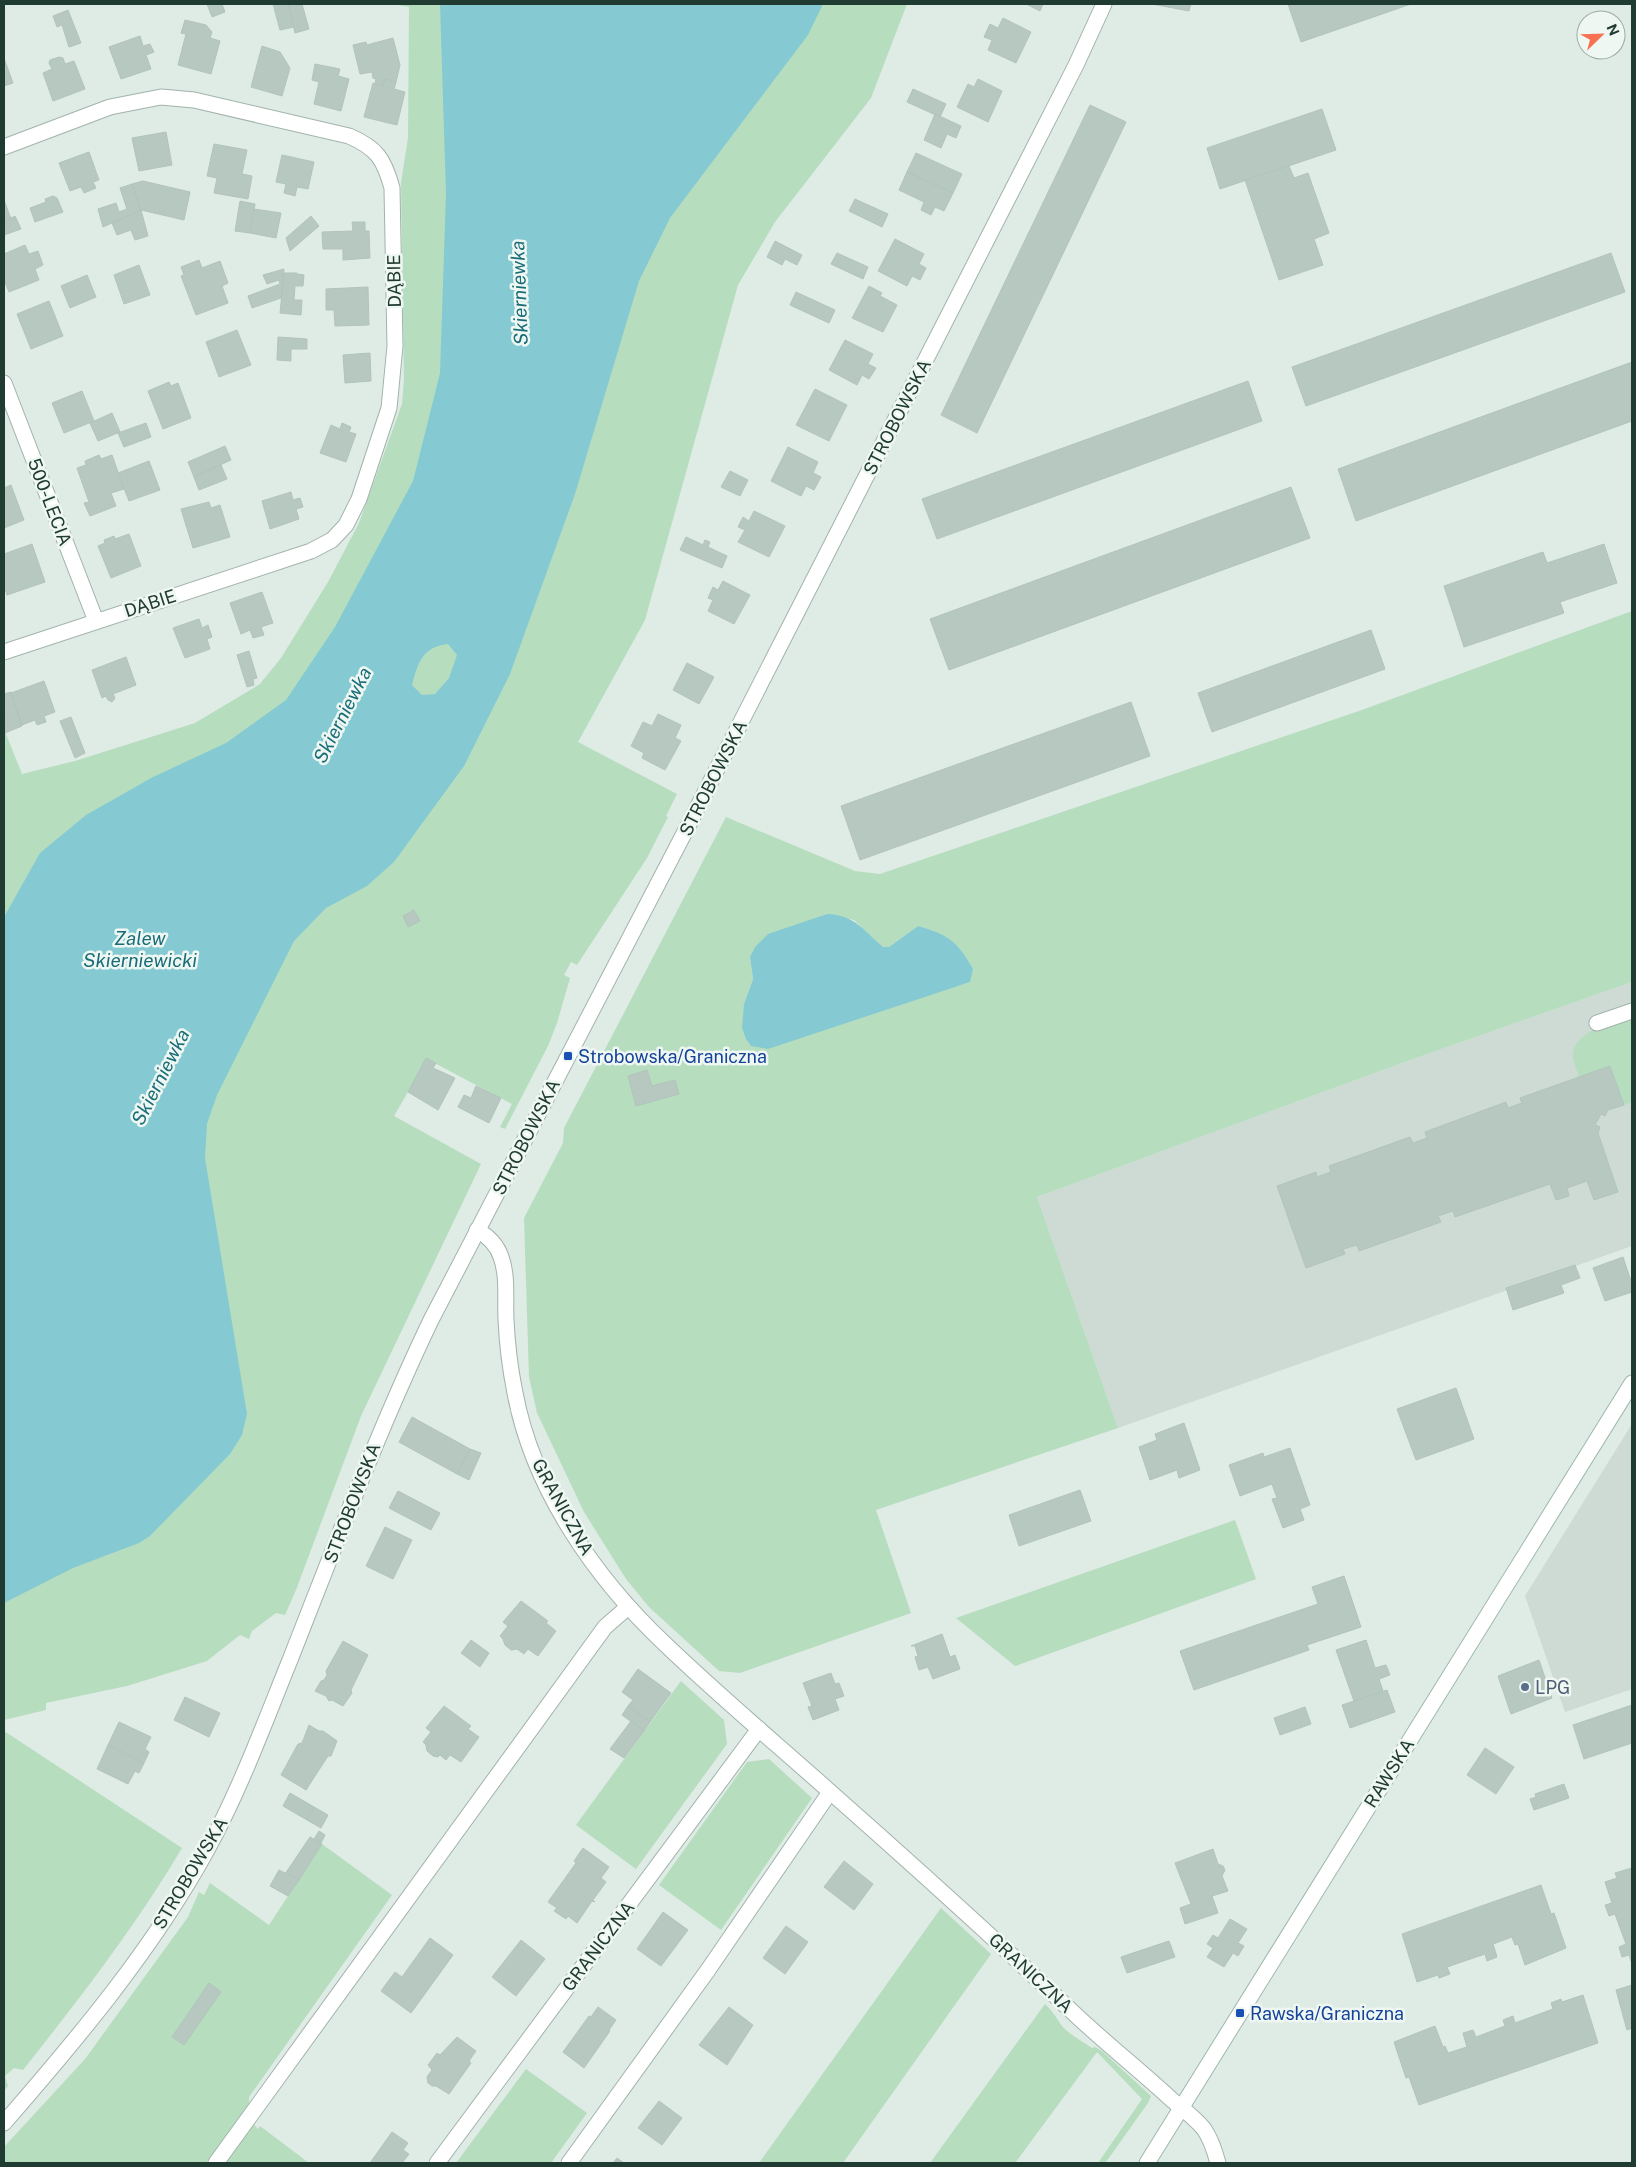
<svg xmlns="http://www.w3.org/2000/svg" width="1636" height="2167" font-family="'Public Sans',sans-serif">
  <rect width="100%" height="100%" fill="#dfebe5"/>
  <g fill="#cddbd4">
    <polygon points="1632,982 1632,1246 1118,1428 1037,1197 1402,1063"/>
    <polygon points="1632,1424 1632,1689 1565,1712 1525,1596"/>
  </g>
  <g fill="#b7ddbf" fill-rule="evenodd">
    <polygon points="394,4 907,4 871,98 775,222 738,285 645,620 578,742 677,794 666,816 668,817 647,858 577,965 571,962 564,975 570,978 557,1023 548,1046 505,1129 500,1127 512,1104 427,1059 394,1116 481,1164 361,1416 296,1590 285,1615 276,1613 252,1631 249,1639 240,1635 207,1661 127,1686 46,1703 46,1710 4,1720 4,729 22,774 75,761 195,723 260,684 281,658 328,582 359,523 402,404 404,379 401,183 408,138 409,7"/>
    <path d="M 1632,611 L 1632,982 L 1402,1063 L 1037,1197 L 1118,1428 L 876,1510 L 911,1613 L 740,1673 L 719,1671 L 649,1607 L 626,1579 L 584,1512 L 537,1413 L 529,1377 L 524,1218 L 563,1143 L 564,1128 L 726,817 L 855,871 L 880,874 L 1359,711 ZM 827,914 L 854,920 L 882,947 L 889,947 L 918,926 L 970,982 L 918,998 L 744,1004 L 753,979 L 750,957 L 808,921 Z"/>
    <path d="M 1632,1017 L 1632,1102 L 1624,1105 L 1610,1066 L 1579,1077 C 1577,1071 1574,1064 1573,1057 C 1572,1030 1612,1024 1632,1017 Z"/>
    <polygon points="1235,1520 1256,1579 1015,1666 956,1618"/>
    <polygon points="681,1681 724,1720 727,1744 636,1869 576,1825"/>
    <path d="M 4,1731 L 182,1848 C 135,1927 80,1998 23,2070 L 14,2068 L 5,2076 L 8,2086 L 4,2091 Z"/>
    <polygon points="769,1759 812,1798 721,1930 659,1885 747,1762"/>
    <path d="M 322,1844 L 392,1895 L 249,2097 C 249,2108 249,2121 258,2129 L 260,2126 L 309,2163 L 4,2163 L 4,2147 L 85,2059 L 188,1917 L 199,1892 L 204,1895 L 210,1883 L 269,1925 L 288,1896 L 296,1879 L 305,1871 Z"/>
    <polygon points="941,1908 991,1954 843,2163 759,2163"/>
    <path d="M 1045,2004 C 1053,2011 1056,2018 1062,2026 C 1070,2035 1082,2041 1092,2048 L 1095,2047 L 1102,2051 L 1151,2096 L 1148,2103 L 1111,2155 L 1105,2163 L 1098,2163 L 1142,2099 L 1097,2052 L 1015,2163 L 930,2163 Z"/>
    <polygon points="526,2069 587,2113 551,2163 456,2163"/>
  </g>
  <g fill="#85cad2" fill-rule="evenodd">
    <path d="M 440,4 L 823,4 L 808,35 L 670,218 L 639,281 L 575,494 L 510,674 L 464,766 L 394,862 L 367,886 L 326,908 L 294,941 L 217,1095 L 207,1124 L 205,1158 L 247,1414 L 242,1435 L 230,1454 L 150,1536 L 139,1543 L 73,1568 L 4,1603 L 4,917 L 40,853 L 86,815 L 153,777 L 226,743 L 286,700 L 335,627 L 413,481 L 440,373 L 446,194 ZM 448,644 L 457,655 L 449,678 L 435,694 L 422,695 L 412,685 C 418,663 422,647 448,644 Z"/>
    <path d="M 827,914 C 855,915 863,930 883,947 L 889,947 L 918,926 C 949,935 957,941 973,969 L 970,982 L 768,1049 L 751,1046 L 746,1039 L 742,1028 L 744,1004 L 753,979 L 750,957 L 755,947 L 768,934 Z"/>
  </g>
  <g fill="#b7c8c1" stroke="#b1c4bc">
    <polygon points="207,4 222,4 225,12 212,17"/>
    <polygon points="273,4 288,4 294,27 280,30"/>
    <polygon points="288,4 302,4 309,29 295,33"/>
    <polygon points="1026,4 1043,4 1040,11"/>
    <polygon points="1152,4 1191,4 1189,11"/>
    <polygon points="1288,4 1411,4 1301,42"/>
    <polygon points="68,10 81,43 69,47 62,25 57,27 53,16"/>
    <polygon points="1003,18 1031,32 1016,63 988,50 992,40 984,37 990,24 998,28"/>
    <polygon points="185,20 206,25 212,32 210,38 220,41 211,74 178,65 186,34 181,33"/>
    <polygon points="140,36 143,46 150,44 154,52 146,55 151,69 121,79 109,47"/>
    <polygon points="393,38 400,65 396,82 385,79 383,86 375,84 376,79 373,78 372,72 360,74 353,45 366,42 367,45"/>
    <polygon points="262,46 280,52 290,68 282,96 251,87"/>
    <polygon points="59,57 63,58 65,64 74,61 85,89 53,101 43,73 52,69 49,63 50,60"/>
    <polygon points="4,58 13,83 4,86"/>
    <polygon points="315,64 340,69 338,76 349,79 341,111 314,104 319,82 312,80"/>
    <polygon points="385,79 396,82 394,89 405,92 397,125 364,117 373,83 383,86"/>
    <polygon points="978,79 1002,91 988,122 957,107 968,84 974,87"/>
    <polygon points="913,89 946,104 940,117 907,102"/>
    <polygon points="1090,105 1126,122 977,433 941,415"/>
    <polygon points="1322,109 1336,150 1220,189 1207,148"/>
    <polygon points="935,114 961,126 956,138 947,134 941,148 924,140"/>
    <polygon points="166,132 172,165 139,171 132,138"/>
    <polygon points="214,144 247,150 242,174 252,176 248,199 214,193 217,178 207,176"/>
    <polygon points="89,152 99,180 93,182 96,188 84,193 81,187 70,191 59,163"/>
    <polygon points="916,153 962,174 953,193 907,172"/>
    <polygon points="282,155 314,162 308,189 297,187 295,196 284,193 286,184 276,182"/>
    <polygon points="1289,166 1294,178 1308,173 1329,233 1314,239 1323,265 1279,280 1245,180"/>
    <polygon points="907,172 953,193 944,211 935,207 931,215 921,210 924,202 899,190"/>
    <polygon points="143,181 190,192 184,220 141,210 132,184"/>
    <polygon points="132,184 141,210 103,227 98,209 116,203 119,212 127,209 120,188"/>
    <polygon points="53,196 57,198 63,212 35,222 30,208 46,202 45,199"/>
    <polygon points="855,199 888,214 882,227 849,211"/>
    <polygon points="4,200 11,219 4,222"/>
    <polygon points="240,201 255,204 250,233 235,231"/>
    <polygon points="254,209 281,213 276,238 250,233"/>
    <polygon points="141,210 148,236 135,240 131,230 117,235 112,223"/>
    <polygon points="15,216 21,229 4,235 4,222"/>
    <polygon points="311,216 319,226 290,251 286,238"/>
    <polygon points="352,222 365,222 365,231 369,231 370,258 343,260 343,249 323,249 322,232 353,231"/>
    <polygon points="895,239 924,254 919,264 926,268 920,280 912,276 907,286 878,271"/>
    <polygon points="775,241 802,255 797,265 785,259 782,265 767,257"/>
    <polygon points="25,245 29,254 38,251 43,265 35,269 39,280 9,292 4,280 4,254"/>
    <polygon points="837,253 868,267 863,279 831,264"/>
    <polygon points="1611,253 1625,292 1306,406 1292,367"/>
    <polygon points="199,260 202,268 220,261 228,283 222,286 228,303 196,315 181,276 184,275 181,267"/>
    <polygon points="139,265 150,295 124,304 114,275"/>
    <polygon points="284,269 281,298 252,308 248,296 280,284 279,280 267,284 263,275"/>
    <polygon points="284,273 297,273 297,274 304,275 303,286 295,286 294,300 302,300 301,315 280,313"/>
    <polygon points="87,275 96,297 70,308 61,286"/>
    <polygon points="869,286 882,293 880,296 897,305 883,332 852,318"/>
    <polygon points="368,287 369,325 335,326 334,310 326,310 326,289"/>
    <polygon points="796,292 835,310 829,323 790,305"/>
    <polygon points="49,301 63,336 31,349 17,314"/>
    <polygon points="237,330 251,365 219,377 206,342"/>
    <polygon points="278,337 307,339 307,349 291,349 291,361 277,360"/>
    <polygon points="845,340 873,354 868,364 876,368 869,379 862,375 857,385 829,370"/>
    <polygon points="370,353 371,381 345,383 343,355"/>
    <polygon points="1632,362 1632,421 1356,521 1338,469"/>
    <polygon points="1248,381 1262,421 937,539 922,499"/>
    <polygon points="169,382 171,386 178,383 191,418 163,429 148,391"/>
    <polygon points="815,389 847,405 829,441 796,425"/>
    <polygon points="82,391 94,421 64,433 52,403"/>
    <polygon points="112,413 120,432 98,441 90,423"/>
    <polygon points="146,423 151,437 124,447 118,433"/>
    <polygon points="342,423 351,427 349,432 356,434 346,462 320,453 331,425 340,429"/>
    <polygon points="225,446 231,460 194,477 188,462"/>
    <polygon points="788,447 818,462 813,473 821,477 814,490 806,486 801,496 771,481"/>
    <polygon points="99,455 101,459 112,455 124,489 111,493 116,506 90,516 84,503 89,502 77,468 86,465 85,461"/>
    <polygon points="149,461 160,490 129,501 118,473"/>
    <polygon points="221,465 227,479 199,490 194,477"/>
    <polygon points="730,471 748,480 740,496 721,487"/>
    <polygon points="11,485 24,520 4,528 4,488"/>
    <polygon points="1291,487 1310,538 949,670 930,619"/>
    <polygon points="291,492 293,500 300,498 303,507 296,509 299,519 270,529 262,501"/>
    <polygon points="209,502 211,508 220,505 230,537 193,548 181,509"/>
    <polygon points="754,511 785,526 769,557 738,542 745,530 738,527 743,517 749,521"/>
    <polygon points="129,534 141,566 111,578 98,546 105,543 104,540 114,536 115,539"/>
    <polygon points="686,537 703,545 705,540 710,542 708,547 727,556 722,568 680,550"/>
    <polygon points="32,544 45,582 7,595 4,585 4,554"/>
    <polygon points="1604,544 1617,583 1560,602 1564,613 1464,647 1444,586 1543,552 1547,563"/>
    <polygon points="723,581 750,595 734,624 708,611 713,600 708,598 713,587 718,590"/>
    <polygon points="262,592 273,623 261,627 264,635 253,638 250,630 241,634 230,603"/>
    <polygon points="199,619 202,628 208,625 212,637 207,639 210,649 185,658 173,628"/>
    <polygon points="1371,630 1385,669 1212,732 1198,693"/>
    <polygon points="249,651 257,678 253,679 254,685 247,687 237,655"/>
    <polygon points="126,657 136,685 113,694 115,698 112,702 108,700 106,696 102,698 92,670"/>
    <polygon points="687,663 714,677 699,704 673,690"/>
    <polygon points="44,681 55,712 44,716 46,722 37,725 35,720 22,725 11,693"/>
    <polygon points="11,692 22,726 5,733 4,694"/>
    <polygon points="1131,702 1150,756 860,860 841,806"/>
    <polygon points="658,714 681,725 675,738 681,741 665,770 642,758 644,753 631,746 643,722 652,726"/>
    <polygon points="71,717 85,753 75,758 60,721"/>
    <polygon points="414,910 420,921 408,927 403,916"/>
    <polygon points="426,1058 436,1063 433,1068 455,1078 438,1110 408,1092"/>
    <polygon points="1610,1066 1624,1105 1608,1110 1605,1116 1601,1114 1595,1125 1600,1127 1598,1133 1618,1192 1594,1200 1587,1181 1567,1188 1569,1196 1556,1200 1550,1184 1455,1217 1453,1211 1438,1216 1441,1222 1359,1251 1357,1245 1343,1249 1345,1254 1306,1268 1277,1186 1316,1172 1317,1177 1331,1172 1329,1166 1410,1137 1413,1143 1427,1138 1425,1132 1506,1102 1508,1108 1522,1103 1520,1098"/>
    <polygon points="647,1070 652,1086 675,1080 679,1094 636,1106 628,1076"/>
    <polygon points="476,1086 501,1098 489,1123 458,1107 464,1095 471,1098"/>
    <polygon points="1623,1257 1632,1284 1632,1292 1605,1301 1593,1268"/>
    <polygon points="1575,1265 1580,1278 1561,1285 1564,1293 1513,1310 1506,1288"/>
    <polygon points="1456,1388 1474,1439 1416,1460 1397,1409"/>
    <polygon points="412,1417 470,1449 457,1474 399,1442"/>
    <polygon points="1184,1423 1200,1470 1179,1478 1177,1470 1150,1480 1139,1447 1157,1440 1155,1434"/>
    <polygon points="1290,1448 1310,1505 1300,1509 1304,1520 1283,1528 1272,1499 1277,1498 1272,1484 1240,1496 1229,1465 1263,1453 1264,1457"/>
    <polygon points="470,1449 481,1453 469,1480 457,1474"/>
    <polygon points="1080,1490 1091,1521 1019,1546 1009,1515"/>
    <polygon points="398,1491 440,1513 431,1530 389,1508"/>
    <polygon points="385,1527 412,1540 393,1579 366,1566"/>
    <polygon points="1344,1576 1361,1627 1307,1645 1309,1650 1194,1690 1180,1651 1318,1604 1312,1587"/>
    <polygon points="521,1601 548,1621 546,1623 556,1631 538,1656 528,1649 524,1654 517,1649 511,1650 505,1645 503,1639 500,1636 508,1626 503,1622"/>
    <polygon points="942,1634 950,1657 955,1655 960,1669 933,1679 928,1667 919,1670 915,1657 918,1656 915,1646 911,1646"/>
    <polygon points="471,1640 489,1653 480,1667 461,1653"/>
    <polygon points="1366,1640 1375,1668 1386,1665 1390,1675 1379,1679 1383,1691 1354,1701 1336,1650"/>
    <polygon points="343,1641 368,1655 351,1690 352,1693 343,1706 332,1700 329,1701 326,1696 315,1691 321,1681 324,1680 327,1675 326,1671"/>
    <polygon points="1539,1660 1552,1698 1511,1714 1498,1676"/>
    <polygon points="638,1669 671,1693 650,1722 628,1706 633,1700 622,1692"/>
    <polygon points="831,1673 835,1684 839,1683 844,1696 835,1699 839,1710 813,1720 808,1707 812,1706 803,1683"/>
    <polygon points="1387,1690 1395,1712 1350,1728 1342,1705"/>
    <polygon points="185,1697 220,1713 209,1737 174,1720"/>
    <polygon points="1632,1705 1632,1743 1584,1759 1573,1725"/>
    <polygon points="444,1706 471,1726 468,1729 479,1737 461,1762 450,1755 446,1760 440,1755 438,1757 433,1756 427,1751 426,1745 423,1742 431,1732 426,1728"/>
    <polygon points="628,1706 650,1722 644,1731 622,1715"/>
    <polygon points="1305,1707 1311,1724 1280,1735 1274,1718"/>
    <polygon points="631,1721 644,1731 624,1758 610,1749"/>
    <polygon points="119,1722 151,1737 145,1749 149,1752 144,1763 108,1745"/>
    <polygon points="309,1725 319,1731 323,1731 337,1741 331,1756 328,1756 306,1790 281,1775 298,1744 302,1743"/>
    <polygon points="108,1745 144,1763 139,1773 135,1771 128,1784 97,1769"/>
    <polygon points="1485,1748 1514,1767 1496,1794 1467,1775"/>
    <polygon points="1564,1784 1569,1798 1534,1810 1530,1799 1536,1797 1535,1794"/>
    <polygon points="290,1793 314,1807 307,1820 283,1806"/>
    <polygon points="314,1807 328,1815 321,1828 307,1820"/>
    <polygon points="319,1831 325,1835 321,1843 314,1839"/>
    <polygon points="310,1837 322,1844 299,1880 285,1874"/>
    <polygon points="583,1848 609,1867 601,1878 606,1882 593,1900 595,1902 592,1901 577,1923 568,1916 566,1919 554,1911 557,1908 548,1902 576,1863 574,1861"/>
    <polygon points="1213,1849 1218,1864 1223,1866 1225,1870 1222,1876 1228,1891 1212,1896 1218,1913 1185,1924 1180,1908 1191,1904 1175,1863"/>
    <polygon points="844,1861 873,1884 854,1910 824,1887"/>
    <polygon points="1632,1868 1632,1964 1629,1955 1622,1957 1619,1947 1626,1944 1615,1914 1609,1916 1605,1905 1612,1903 1605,1882 1617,1878 1615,1873"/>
    <polygon points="279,1870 299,1880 288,1896 270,1886"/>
    <polygon points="1541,1885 1551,1914 1554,1913 1566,1948 1525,1965 1518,1944 1515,1945 1512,1937 1493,1944 1497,1957 1487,1961 1485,1954 1447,1967 1450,1974 1439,1978 1438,1975 1417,1982 1402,1934"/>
    <polygon points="663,1912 688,1930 661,1966 637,1949"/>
    <polygon points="1230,1919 1247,1929 1238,1943 1244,1946 1238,1956 1233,1953 1224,1967 1207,1957 1213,1948 1207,1944 1213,1935 1218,1938"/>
    <polygon points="786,1926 808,1942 785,1974 763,1958"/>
    <polygon points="430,1938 453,1955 411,2013 381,1991 395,1972 402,1977"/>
    <polygon points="521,1940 545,1959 516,1996 492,1977"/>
    <polygon points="1169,1941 1175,1957 1127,1973 1121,1957"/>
    <polygon points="209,1983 221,1992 184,2045 172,2037"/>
    <polygon points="1632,1985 1632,2028 1627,2030 1616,1990"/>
    <polygon points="1583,1995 1598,2043 1419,2105 1409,2077 1406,2078 1394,2042 1435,2026 1443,2047 1445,2046 1448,2053 1467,2047 1463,2033 1473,2030 1476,2037 1505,2026 1503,2020 1513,2016 1515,2023 1553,2009 1551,2003 1561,1999 1562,2002"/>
    <polygon points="598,2007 616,2020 609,2030 610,2031 584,2068 563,2052 589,2016 591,2017"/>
    <polygon points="729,2007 753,2025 727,2065 699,2045"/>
    <polygon points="457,2037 476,2051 469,2061 471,2063 449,2094 436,2086 432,2086 428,2083 427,2077 432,2070 428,2065 437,2053 440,2055"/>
    <polygon points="659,2101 682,2118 662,2145 638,2128"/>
    <polygon points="392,2132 408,2143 403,2150 409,2154 402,2163 370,2163"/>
    <polygon points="617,2158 624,2163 613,2163"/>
  </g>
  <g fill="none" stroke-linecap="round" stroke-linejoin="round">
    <g stroke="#a2b3ac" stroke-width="17">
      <g id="street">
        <path d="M 4,147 L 110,107 L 161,97 L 194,100 L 349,136 C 377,148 384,159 392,188 L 395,346 L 389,408 L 359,499 L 346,525 L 332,540 L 311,551 L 4,652"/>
        <polyline points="4,383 96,621"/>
        <polyline points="1597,1023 1632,1011"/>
        <path d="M 477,1230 C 488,1236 497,1245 501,1257 C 508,1276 505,1299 506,1319 C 507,1344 510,1368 515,1393 C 533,1489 595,1578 665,1644 C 717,1694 773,1741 827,1789 C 912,1864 996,1940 1079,2018 C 1109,2046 1142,2072 1172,2100 C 1183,2109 1195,2118 1204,2129 C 1211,2139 1215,2152 1218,2163"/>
        <path d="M 4,2123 C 78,2038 152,1950 207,1850 C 240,1790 264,1724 290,1660 C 335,1546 378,1431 431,1320 L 690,822 L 1076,65 L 1104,4"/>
        <polyline points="216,2163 605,1627 628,1607"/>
        <polyline points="437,2163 759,1729"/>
        <polyline points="569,2163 708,1970 830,1792"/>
      </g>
    </g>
    <g stroke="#9eb7ac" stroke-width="17">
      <polyline id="secondary" points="1147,2163 1632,1383"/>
    </g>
    <use href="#street" stroke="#fff" stroke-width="15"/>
    <use href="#secondary" stroke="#fff" stroke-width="15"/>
  </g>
  <g fill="#1a4fb4" stroke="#eff7f3" stroke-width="2">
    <rect x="563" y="1051" width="10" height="10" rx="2.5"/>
    <rect x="1235" y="2008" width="10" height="10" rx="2.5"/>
  </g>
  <circle fill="#5c6f8a" stroke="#eff7f3" stroke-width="2" cx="1525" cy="1687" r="5"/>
  <g text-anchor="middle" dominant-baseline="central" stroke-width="5" stroke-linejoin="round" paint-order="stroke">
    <g font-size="18" fill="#203b32" stroke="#eff7f3">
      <text transform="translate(394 281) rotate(-91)">DĄBIE</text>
      <text transform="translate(897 417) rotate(-63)">STROBOWSKA</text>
      <text transform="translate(50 502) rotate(69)">500-LECIA</text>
      <text transform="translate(150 603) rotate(-18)">DĄBIE</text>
      <text transform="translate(713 778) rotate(-63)">STROBOWSKA</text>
      <text transform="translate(526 1137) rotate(-63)">STROBOWSKA</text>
      <text transform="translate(352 1503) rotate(-69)">STROBOWSKA</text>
      <text transform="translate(563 1507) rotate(61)">GRANICZNA</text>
      <text transform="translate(1389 1773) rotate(-58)">RAWSKA</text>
      <text transform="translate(190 1873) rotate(-59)">STROBOWSKA</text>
      <text transform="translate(598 1946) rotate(-53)">GRANICZNA</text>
      <text transform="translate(1031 1973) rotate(43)">GRANICZNA</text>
    </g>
    <g font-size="18" fill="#164399" stroke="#eff7f3" text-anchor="start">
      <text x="578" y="1056">Strobowska/Graniczna</text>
      <text x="1250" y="2013">Rawska/Graniczna</text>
    </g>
    <g font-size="18" fill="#4e5e75" stroke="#eff7f3" text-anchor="start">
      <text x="1535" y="1687">LPG</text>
    </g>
    <g font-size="19" font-style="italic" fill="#196d78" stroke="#eff7f3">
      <text transform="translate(519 293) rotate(-92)">Skierniewka</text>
      <text transform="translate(342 715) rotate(-63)">Skierniewka</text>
      <text x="140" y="938">Zalew<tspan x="140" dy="22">Skierniewicki</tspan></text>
      <text transform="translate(160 1077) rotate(-63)">Skierniewka</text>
    </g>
  </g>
  <rect width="1636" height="2167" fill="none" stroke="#203b32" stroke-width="10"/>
  <g transform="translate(1601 35) rotate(67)"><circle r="24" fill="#eff7f3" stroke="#9caca6"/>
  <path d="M0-4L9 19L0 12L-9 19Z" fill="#f67252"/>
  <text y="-8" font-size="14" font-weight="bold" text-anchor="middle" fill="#203b32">N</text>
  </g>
</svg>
